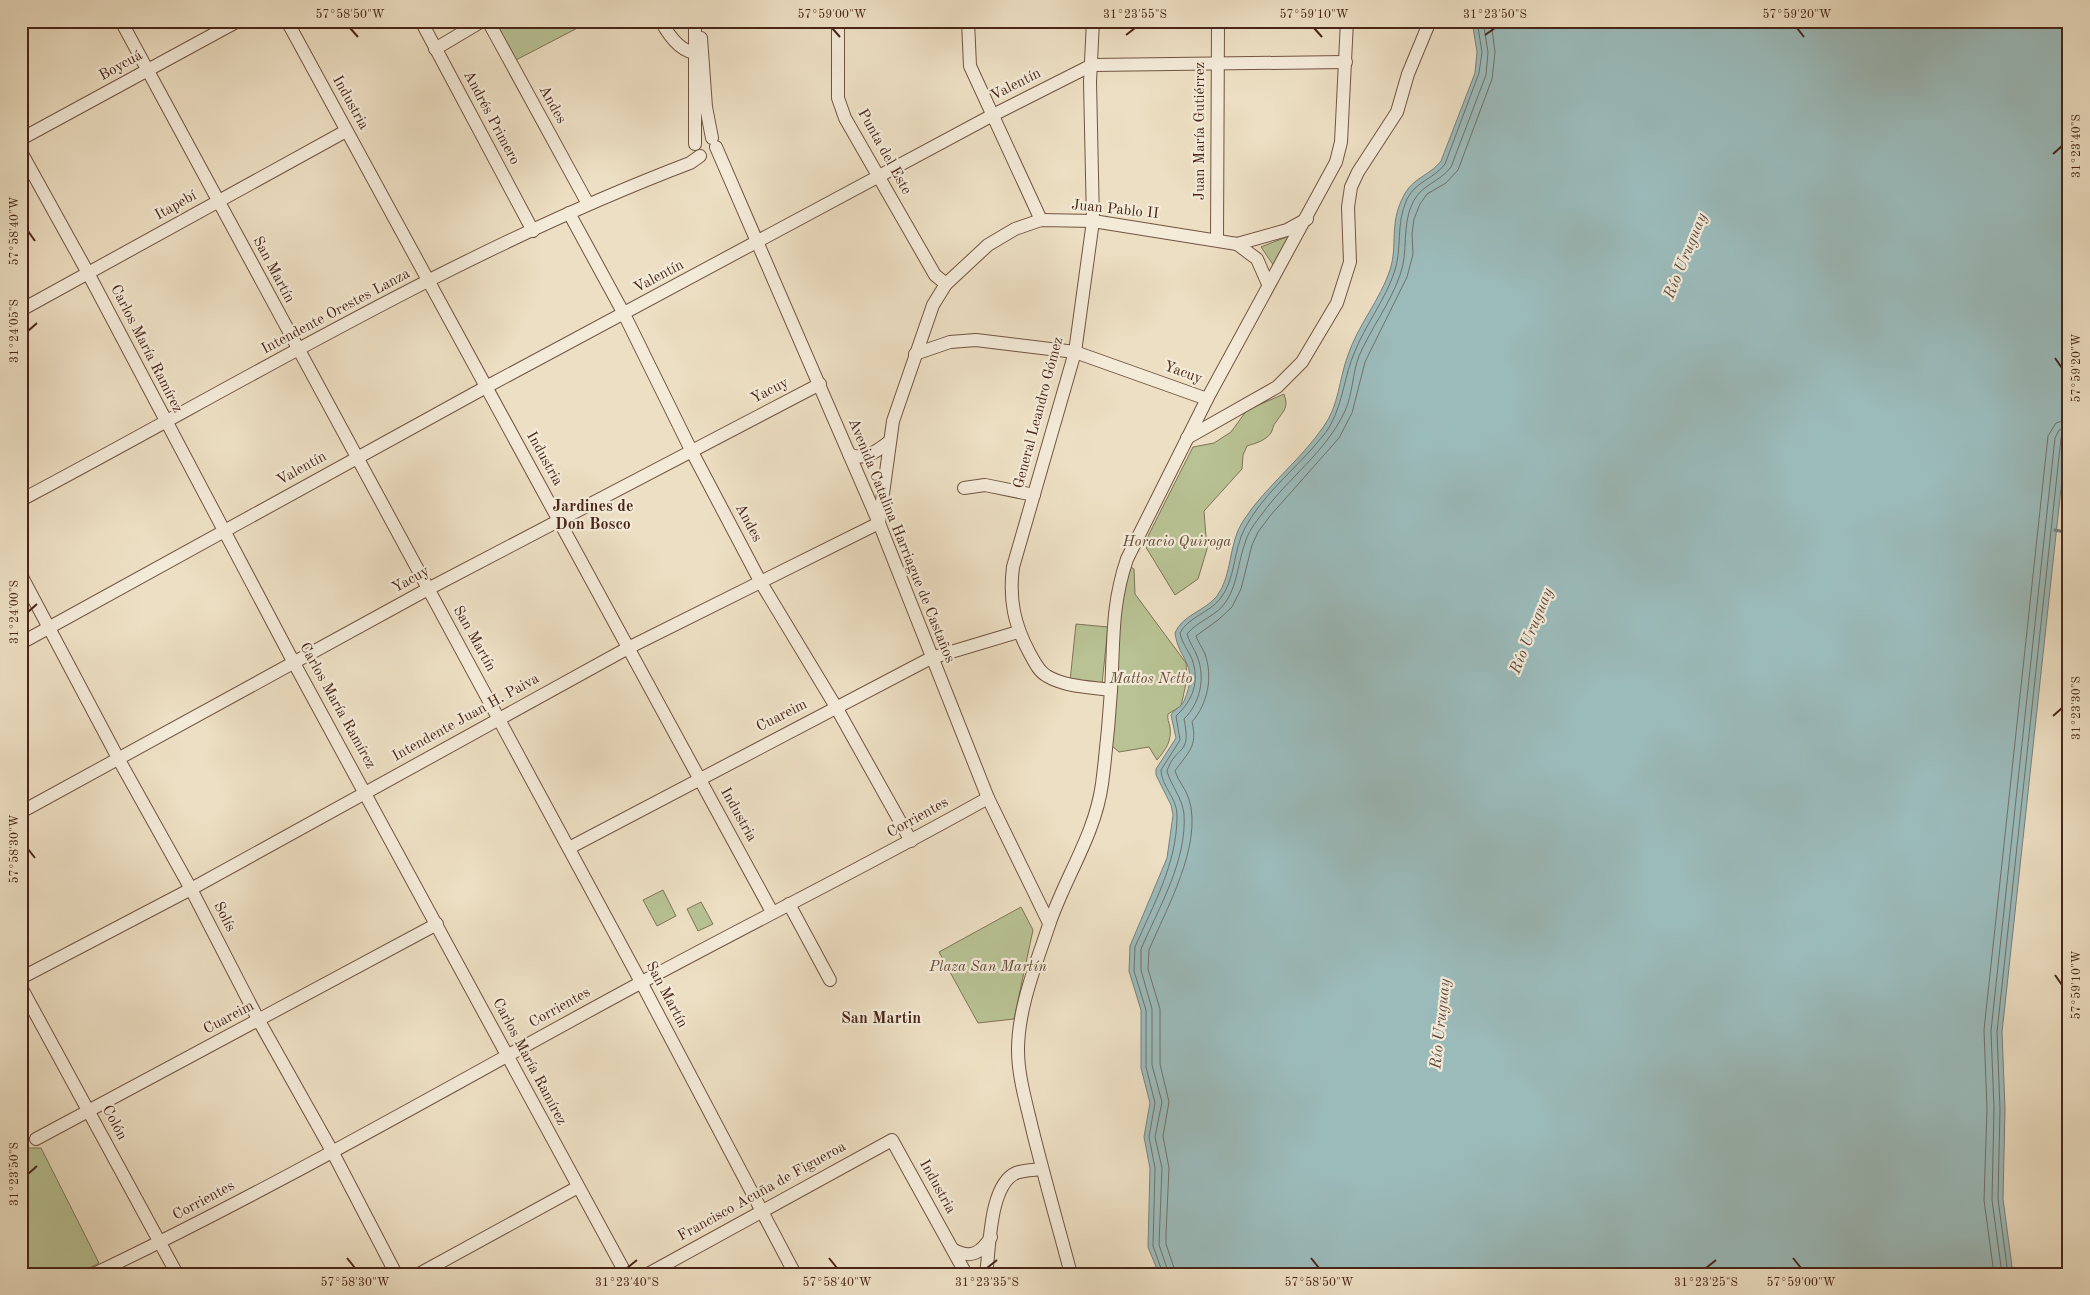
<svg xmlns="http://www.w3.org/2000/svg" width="2090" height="1295" font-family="'Old Standard TT',serif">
  <rect width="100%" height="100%" fill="#eddfc3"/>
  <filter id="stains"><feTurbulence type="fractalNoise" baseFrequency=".004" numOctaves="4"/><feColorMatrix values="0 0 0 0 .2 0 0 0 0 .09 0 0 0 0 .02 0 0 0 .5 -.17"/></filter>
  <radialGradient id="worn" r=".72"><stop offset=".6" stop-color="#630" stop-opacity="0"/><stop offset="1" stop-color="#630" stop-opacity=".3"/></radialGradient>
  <g fill="#b8c294" stroke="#807456">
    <polygon points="493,21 591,21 514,61"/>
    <polygon points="1294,234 1274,266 1261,247"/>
    <path d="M 1284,394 C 1289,408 1284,410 1276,422 C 1273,425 1273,429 1271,433 C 1265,441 1256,443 1247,446 L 1243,455 L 1242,469 L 1204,511 L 1207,549 L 1198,579 L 1175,595 L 1144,544 L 1193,447 L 1214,443 L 1231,432 L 1247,410 Z"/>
    <path d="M 1129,566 L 1134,569 L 1135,594 L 1186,663 L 1187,679 L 1181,706 L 1168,714 C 1167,719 1169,722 1170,727 C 1172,741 1166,749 1157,760 L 1149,747 L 1119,752 L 1111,745 L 1121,596 Z"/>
    <polygon points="1076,624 1108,627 1102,684 1070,681"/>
    <polygon points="663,890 676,916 657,926 643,900"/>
    <polygon points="701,902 713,924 698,931 687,909"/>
    <polygon points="1021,907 1033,930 1014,1019 978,1023 939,952"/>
    <polygon points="29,1148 41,1148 99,1263 78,1274 21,1274 21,1152"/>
  </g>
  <path fill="#9bbbbb" stroke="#7a7f79" d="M 1472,21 L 2069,21 L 2069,415 L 2002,1032 L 2005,1109 L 2003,1199 L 2013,1274 L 1159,1274 L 1148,1247 L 1150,1168 L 1144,1137 L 1150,1103 L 1141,1068 L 1141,1010 L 1129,971 L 1130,946 L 1167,858 L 1173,815 L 1171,805 L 1156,775 L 1156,769 L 1176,738 L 1171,715 C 1174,709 1181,708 1184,701 C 1200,664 1179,662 1175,633 C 1182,615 1205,611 1217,596 C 1233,574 1228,544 1243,521 C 1266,486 1300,461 1324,426 C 1339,405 1339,379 1348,355 C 1358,325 1380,300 1390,270 C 1398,244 1389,225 1403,197 C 1413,177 1428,177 1441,161 L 1475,73 L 1477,52 Z"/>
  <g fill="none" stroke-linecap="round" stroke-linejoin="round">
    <g stroke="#727069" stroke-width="1">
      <path d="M 1163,1274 L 1153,1246 L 1155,1168 L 1149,1137 L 1155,1103 L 1146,1067 L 1146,1010 L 1134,971 L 1135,947 C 1153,905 1177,864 1177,816 C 1178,799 1161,786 1161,770 L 1180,740 L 1176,716 C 1193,700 1200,682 1192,659 C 1188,650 1182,643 1180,633 C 1187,618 1210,612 1220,599 C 1236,579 1233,550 1245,528 C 1260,499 1289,474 1311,450 C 1317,442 1325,435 1330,426 C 1344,400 1344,376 1355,351 C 1366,324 1385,300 1394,273 C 1403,248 1395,225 1407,199 C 1416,181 1434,179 1445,164 L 1479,73 L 1482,52 L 1477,21"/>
      <path d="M 1169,1274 L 1159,1245 L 1162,1168 L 1155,1137 L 1162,1102 L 1152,1065 L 1152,1009 L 1141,970 L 1141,949 C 1159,907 1187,861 1184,814 C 1182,797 1171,786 1167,771 C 1176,744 1192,757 1184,719 C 1200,703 1206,678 1197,656 C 1194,648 1189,642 1187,634 C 1198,620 1218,616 1227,600 C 1238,582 1238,562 1245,543 C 1248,532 1255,523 1262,514 C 1288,478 1326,452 1345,411 C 1353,394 1352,374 1359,356 C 1371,328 1390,304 1400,275 C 1409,251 1401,226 1413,202 C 1422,184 1440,182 1451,167 L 1486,75 L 1488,52 L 1483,21"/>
      <path d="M 1176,1274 L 1166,1244 L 1166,1234 L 1169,1168 L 1163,1136 L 1169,1102 L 1160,1064 L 1160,1009 L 1148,969 L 1149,950 C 1166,909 1203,845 1189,799 C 1186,789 1178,781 1175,771 C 1188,752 1198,747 1192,722 C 1208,703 1213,677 1205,654 C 1202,647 1198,642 1196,636 L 1218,620 L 1232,607 L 1241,589 L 1252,545 L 1258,532 L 1270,516 L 1339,438 L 1352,413 L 1365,362 L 1407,277 L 1413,254 L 1412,234 L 1414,219 L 1420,204 L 1427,194 L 1446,183 L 1458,170 L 1492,79 L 1495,52 L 1491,21"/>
      <polyline points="1994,1274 1984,1200 1987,1109 1984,1030 2048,436 2056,423 2069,419"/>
      <polyline points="2002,1274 1992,1200 1994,1109 1991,1031 2055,438 2059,430 2069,427"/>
      <polyline points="2008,1274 1998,1199 2000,1109 1997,1032 2061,438 2064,434 2069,433"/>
    </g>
    <polyline stroke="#7a7f79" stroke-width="3" points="2055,530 2069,533"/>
    <g stroke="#715442" stroke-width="14">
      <g id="minor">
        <polyline points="121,21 641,982 795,1274"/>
        <polyline points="287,21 772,912"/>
        <polyline points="421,21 533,231"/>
        <polyline points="488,21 588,204"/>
        <path d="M 661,21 C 669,36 682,55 701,53"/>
        <polyline points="838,21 838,98 845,118 935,275 946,284"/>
        <polyline points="968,21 970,66 1041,220"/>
        <path d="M 1093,21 L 1090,82 L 1093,221 L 1075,352 L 1013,567 C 1009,599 1014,624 1029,652 C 1034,661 1038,671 1047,676 C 1065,687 1091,687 1111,690"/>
        <polyline points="701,38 706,107 712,138"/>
        <polyline points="435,49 482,21"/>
        <polyline points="21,139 238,21"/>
        <polyline points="695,144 695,21"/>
        <polyline points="716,147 879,523 988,798 1049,923"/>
        <polyline points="21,152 88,273 294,663 626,1274"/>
        <polyline points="569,213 624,314 691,450 760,581 836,707 911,841"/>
        <polyline points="1217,240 1218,21"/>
        <polyline points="1237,244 1257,259 1268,284"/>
        <polyline points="21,310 346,131"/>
        <polyline points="915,354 950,342 976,340 1075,352 1207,399"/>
        <polyline points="1187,438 1277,387 1302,362 1337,303 1350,262 1348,207 1351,187 1358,172 1397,112 1408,74 1430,21"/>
        <path d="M 849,454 C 863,462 879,450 890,441"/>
        <polyline points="964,488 985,485 1034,495"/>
        <path d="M 21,500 C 242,383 456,252 690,163 L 700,156"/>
        <polyline points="21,575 119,760 191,889 259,1021 332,1151 396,1274"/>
        <polyline points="21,643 486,387 991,116 1092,65 1346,62"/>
        <polyline points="21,812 428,589 820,384"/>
        <polyline points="569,848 931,658 1018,632"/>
        <polyline points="789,904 830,980"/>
        <polyline points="21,978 191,889 628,648 879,523 893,421 933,305 946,284 988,245 1015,229 1041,220 1093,221 1237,244 1287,230 1307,219"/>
        <polyline points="21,987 177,1274"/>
        <polyline points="36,1139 437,924"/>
        <path d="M 954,1250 C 971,1259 981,1253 991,1237"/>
        <path d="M 94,1274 C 281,1185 460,1080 642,982 C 757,920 874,862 988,798"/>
        <polyline points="419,1274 578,1187"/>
        <polyline points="648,1274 892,1140 966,1274"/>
        <path d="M 986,1274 C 990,1248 989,1185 1016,1173 C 1023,1170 1034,1170 1042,1169"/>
        <path d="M 1071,1274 C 1058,1225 1044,1177 1032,1128 C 1026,1102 1018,1076 1018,1050 C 1018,1008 1036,964 1049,925 C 1065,877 1095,835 1102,784 C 1106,753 1109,721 1111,690 C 1114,642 1111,606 1127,559 L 1207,399 L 1336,162 L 1341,142 L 1347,21"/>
      </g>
    </g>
    <use href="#minor" stroke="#f3ead8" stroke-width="12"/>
  </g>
  <path fill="none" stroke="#482517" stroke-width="2" d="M 350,28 L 358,37M 832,28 L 840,37M 1314,28 L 1322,37M 1797,28 L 1804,37M 1126,35 L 1135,28M 1485,35 L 1495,28M 2053,154 L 2062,146M 28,231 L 35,241M 28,331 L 37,323M 2055,358 L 2062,368M 28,612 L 37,604M 2053,716 L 2062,708M 28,849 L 35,858M 2055,975 L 2062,985M 28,1174 L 37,1166M 347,1258 L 355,1268M 829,1258 L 837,1268M 1311,1258 L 1319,1268M 1793,1258 L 1801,1268M 627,1268 L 637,1260M 987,1268 L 997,1260M 1706,1268 L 1716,1260"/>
  <g text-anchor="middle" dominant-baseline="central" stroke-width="4.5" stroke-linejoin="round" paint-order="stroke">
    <g font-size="15" fill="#482517" stroke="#f3ead8">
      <text transform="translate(121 66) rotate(-29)">Boycuá</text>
      <text transform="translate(1016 85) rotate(-27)">Valentín</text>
      <text transform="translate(350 103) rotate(61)">Industria</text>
      <text transform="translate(552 105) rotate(61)">Andes</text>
      <text transform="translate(491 118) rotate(62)">Andrés Primero</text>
      <text transform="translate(1200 131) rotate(-90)">Juan María Gutiérrez</text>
      <text transform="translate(884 152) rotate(61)">Punta del Este</text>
      <text transform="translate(176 206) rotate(-29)">Itapebí</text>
      <text transform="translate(1115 210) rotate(6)">Juan Pablo II</text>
      <text transform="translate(273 270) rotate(62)">San Martín</text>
      <text transform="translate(659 277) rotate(-28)">Valentín</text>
      <text transform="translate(336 312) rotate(-28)">Intendente Orestes Lanza</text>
      <text transform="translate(146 349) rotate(63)">Carlos María Ramírez</text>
      <text transform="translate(1183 373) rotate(20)">Yacuy</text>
      <text transform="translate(770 391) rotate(-27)">Yacuy</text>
      <text transform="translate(1039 413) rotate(-75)">General Leandro Gómez</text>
      <text transform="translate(544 459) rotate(61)">Industria</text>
      <text transform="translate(302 469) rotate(-29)">Valentín</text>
      <text transform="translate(748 523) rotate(62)">Andes</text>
      <text transform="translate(901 541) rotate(68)">Avenida Catalina Harriague de Castaños</text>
      <text transform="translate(411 580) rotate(-29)">Yacuy</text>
      <text transform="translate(474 639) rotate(61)">San Martín</text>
      <text transform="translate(337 706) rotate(61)">Carlos María Ramírez</text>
      <text transform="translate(782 716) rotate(-27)">Cuareim</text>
      <text transform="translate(466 718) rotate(-29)">Intendente Juan H. Paiva</text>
      <text transform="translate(738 815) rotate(61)">Industria</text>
      <text transform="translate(918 818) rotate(-29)">Corrientes</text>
      <text transform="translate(224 917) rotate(63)">Solís</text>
      <text transform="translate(666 995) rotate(62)">San Martín</text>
      <text transform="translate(560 1008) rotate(-29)">Corrientes</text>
      <text transform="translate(229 1018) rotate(-28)">Cuareim</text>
      <text transform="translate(529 1062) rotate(62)">Carlos María Ramírez</text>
      <text transform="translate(114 1123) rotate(62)">Colón</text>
      <text transform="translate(937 1187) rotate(61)">Industria</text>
      <text transform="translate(762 1192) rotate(-29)">Francisco Acuña de Figueroa</text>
      <text transform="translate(204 1201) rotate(-28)">Corrientes</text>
    </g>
    <g font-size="15" font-style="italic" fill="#644c36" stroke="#f3ead8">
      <text x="1177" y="542">Horacio Quiroga</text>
      <text x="1151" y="679">Mattos Netto</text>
      <text x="988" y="967">Plaza San Martín</text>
    </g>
    <g font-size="16" font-style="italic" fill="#5d4a40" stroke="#f3ead8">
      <text transform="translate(1686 256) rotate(-68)">Río Uruguay</text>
      <text transform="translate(1532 631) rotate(-68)">Río Uruguay</text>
      <text transform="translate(1441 1024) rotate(-84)">Río Uruguay</text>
    </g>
    <g font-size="16" font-weight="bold" fill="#482517" stroke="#f3ead8">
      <text x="593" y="507">Jardines de<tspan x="593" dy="18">Don Bosco</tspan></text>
      <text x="881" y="1019">San Martin</text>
    </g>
  </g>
  <rect width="2090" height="1295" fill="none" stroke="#eddfc3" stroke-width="55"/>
  <rect x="28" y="28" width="2034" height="1240" fill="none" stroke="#482517" stroke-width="2"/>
  <g font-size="12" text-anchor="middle" fill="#482517">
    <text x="350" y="18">57°58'50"W</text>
    <text x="832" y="18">57°59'00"W</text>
    <text x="1135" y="18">31°23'55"S</text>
    <text x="1314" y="18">57°59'10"W</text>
    <text x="1495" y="18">31°23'50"S</text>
    <text x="1797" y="18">57°59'20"W</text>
    <text transform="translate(2076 146) rotate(-90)" y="4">31°23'40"S</text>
    <text transform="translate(14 231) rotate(-90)" y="4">57°58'40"W</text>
    <text transform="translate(14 331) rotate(-90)" y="4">31°24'05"S</text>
    <text transform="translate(2076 368) rotate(-90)" y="4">57°59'20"W</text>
    <text transform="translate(14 612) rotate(-90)" y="4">31°24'00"S</text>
    <text transform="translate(2076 708) rotate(-90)" y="4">31°23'30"S</text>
    <text transform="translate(14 849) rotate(-90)" y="4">57°58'30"W</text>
    <text transform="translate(2076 985) rotate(-90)" y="4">57°59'10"W</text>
    <text transform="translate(14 1174) rotate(-90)" y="4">31°23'50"S</text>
    <text x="355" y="1286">57°58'30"W</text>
    <text x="627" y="1286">31°23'40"S</text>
    <text x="837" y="1286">57°58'40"W</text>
    <text x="987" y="1286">31°23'35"S</text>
    <text x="1319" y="1286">57°58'50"W</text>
    <text x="1706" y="1286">31°23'25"S</text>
    <text x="1801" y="1286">57°59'00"W</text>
  </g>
  <rect width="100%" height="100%" filter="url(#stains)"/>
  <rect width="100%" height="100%" fill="url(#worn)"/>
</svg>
